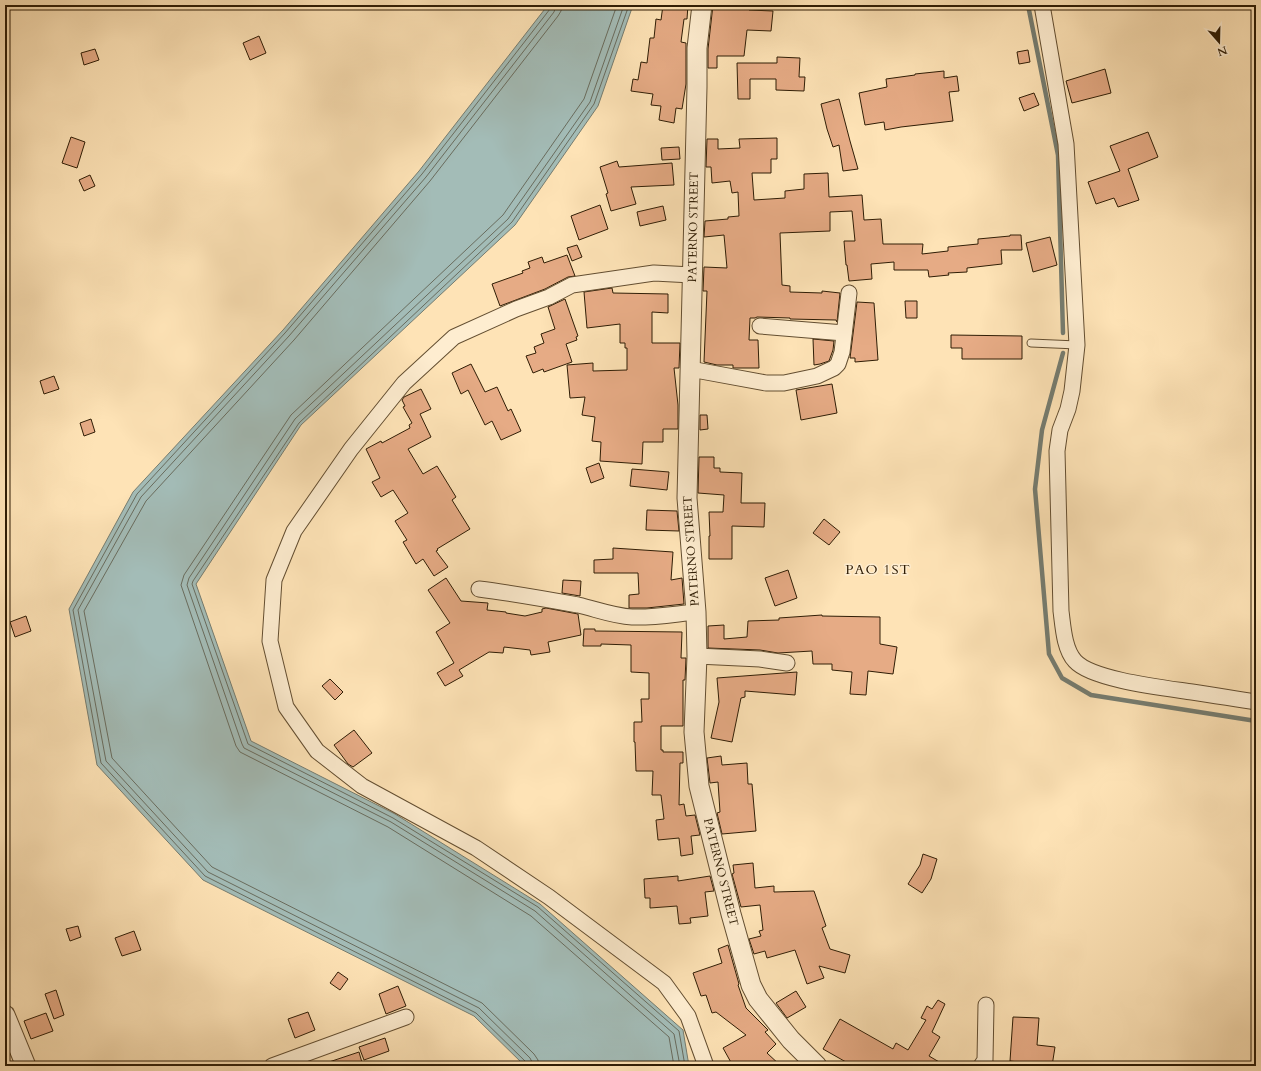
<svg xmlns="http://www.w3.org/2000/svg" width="1261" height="1071" font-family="Cardo,serif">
  <rect width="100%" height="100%" fill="#fee3b6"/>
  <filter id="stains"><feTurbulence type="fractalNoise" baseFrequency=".005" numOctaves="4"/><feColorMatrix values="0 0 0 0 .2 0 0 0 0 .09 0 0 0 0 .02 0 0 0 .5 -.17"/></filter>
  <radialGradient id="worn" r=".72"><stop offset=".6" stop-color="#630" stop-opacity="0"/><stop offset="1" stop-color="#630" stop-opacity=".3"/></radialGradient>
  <polygon fill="#a3bcb7" stroke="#757c70" points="548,5 633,5 598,106 515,225 301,425 196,584 251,741 395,814 540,904 683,1030 689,1066 525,1066 474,1016 203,880 97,765 69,609 133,492 283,330 419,171"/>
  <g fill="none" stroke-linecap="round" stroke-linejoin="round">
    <g stroke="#696c5e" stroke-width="1">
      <polyline points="617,5 584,99 503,215 291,415 184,575 181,585 236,746 240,752 388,827 531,916 669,1037 674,1066"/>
      <polyline points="624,5 590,102 508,219 295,419 189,578 187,585 242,744 244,748 391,822 535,911 674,1034 680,1066"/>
      <polyline points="629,5 594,104 512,222 299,423 193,581 192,584 248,744 393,818 538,907 679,1031 685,1066"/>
      <polyline points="527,1066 526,1062 476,1013 205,876 101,763 73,610 137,494 285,333 422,174 550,9 551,5"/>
      <polyline points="532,1066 532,1062 530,1058 479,1008 208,872 106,761 78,610 141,497 289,336 426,177 554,12 556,5"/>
      <polyline points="538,1066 538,1060 534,1054 482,1003 212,867 112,758 84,611 146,501 294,340 430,181 558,16 561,11 562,5"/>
    </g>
    <g stroke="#757c70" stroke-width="4.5">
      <polyline points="1028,5 1058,155 1063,333"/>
      <polyline points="1063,353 1042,430 1035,489 1049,654 1062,678 1091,695 1256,721"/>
    </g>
  </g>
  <g fill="#e6ab85" stroke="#2f1d05">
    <polygon points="663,5 688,5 687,19 684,19 681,42 686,43 686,84 682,109 676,108 674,123 659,120 661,106 651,105 653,94 631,91 633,79 638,80 641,62 647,63 650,38 654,38 656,19 661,20"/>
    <polygon points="713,5 750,5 749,10 773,11 771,31 747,30 744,56 717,56 717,68 708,68 708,49"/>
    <polygon points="259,36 266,53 250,60 243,43"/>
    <polygon points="95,49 99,60 84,65 81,53"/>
    <polygon points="1028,50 1030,62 1019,64 1017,52"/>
    <polygon points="777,57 800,58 799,77 805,77 804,91 776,90 776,79 750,79 750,99 738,99 737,63 777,63"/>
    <polygon points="1105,69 1111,93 1072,103 1066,81"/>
    <polygon points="944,71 944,78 957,76 959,91 949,92 953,121 901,127 885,130 884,122 865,125 859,93 887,87 886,79 915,75 915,74"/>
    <polygon points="1034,93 1039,105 1024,111 1019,98"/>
    <polygon points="839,99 850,141 858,169 843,171 839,145 833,147 827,129 821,104"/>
    <polygon points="1148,132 1158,157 1128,169 1139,200 1118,207 1114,198 1096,204 1088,182 1120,171 1110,146"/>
    <polygon points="71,137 85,142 77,168 62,163"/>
    <polygon points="777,138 777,159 771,159 771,173 752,173 754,200 785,198 785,191 804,189 804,174 828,173 829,197 862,195 864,220 881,219 883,244 923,244 922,254 948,251 948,247 978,244 978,239 1010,236 1010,235 1021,235 1022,250 1001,250 1002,264 967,268 967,272 948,273 949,275 929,277 928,270 894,270 894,262 871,264 872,279 849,281 847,265 846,265 844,241 855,241 852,211 830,212 830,231 780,233 782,285 790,286 790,292 822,293 822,291 840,293 837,322 836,320 790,319 790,318 757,317 755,318 750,318 749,340 758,340 759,368 733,368 733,365 717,365 704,362 707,291 703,291 704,267 727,268 724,235 704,237 705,221 728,219 728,217 739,216 738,192 732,193 730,181 712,183 711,167 706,167 707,139 718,139 718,149 740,148 739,139"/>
    <polygon points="679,147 680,159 662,160 661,148"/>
    <polygon points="617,161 619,167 672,163 674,185 631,187 636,204 611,211 606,194 608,193 600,167"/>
    <polygon points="90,175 95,186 84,191 79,180"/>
    <polygon points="600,205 608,229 579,240 571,216"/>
    <polygon points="663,206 666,220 640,226 637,212"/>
    <polygon points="1050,237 1057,265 1033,272 1026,243"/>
    <polygon points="577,245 582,257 572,261 567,248"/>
    <polygon points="567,255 575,276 568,277 545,289 500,306 492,284 523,273 522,271 530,268 528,262 542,257 544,263"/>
    <polygon points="612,288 613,293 668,294 668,313 652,312 652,343 680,343 679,368 674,368 678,405 678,429 663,429 663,442 643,442 642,464 600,461 601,442 592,441 595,417 582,415 585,397 570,398 567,365 593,363 593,371 627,370 627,348 625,348 625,343 620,343 620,324 587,328 584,292"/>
    <polygon points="565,299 578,336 576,337 577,340 566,344 572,362 544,372 543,369 533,373 526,356 536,353 534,347 544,343 541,334 555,329 548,307"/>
    <polygon points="905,301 917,301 917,318 906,318"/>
    <polygon points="857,302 874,303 878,360 855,362 855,358 850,358"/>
    <polygon points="951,335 1022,336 1022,359 962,359 962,348 951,348"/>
    <polygon points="813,339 834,341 833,350 829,361 820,364 814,365"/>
    <polygon points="471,364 485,392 497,387 508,411 511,409 521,431 501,440 492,421 485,425 468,390 461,394 452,373"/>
    <polygon points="54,376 59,389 44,394 40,381"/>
    <polygon points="832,384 837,413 801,420 796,390"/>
    <polygon points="421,389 431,409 420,414 431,437 408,449 423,474 437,466 456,497 452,500 470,529 437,549 438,550 436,551 448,567 434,576 423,559 416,564 403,542 407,540 395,521 408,513 393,490 381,497 372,482 380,478 366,449 381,441 382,443 410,428 409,425 412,423 403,407 405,406 402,400 404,397"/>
    <polygon points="700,415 707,415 708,429 700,430"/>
    <polygon points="91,419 95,432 84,436 80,423"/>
    <polygon points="699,457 714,457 714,468 720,468 720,472 742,473 741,503 765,503 764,527 732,526 732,559 709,559 709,536 710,536 709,512 723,512 724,495 698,493"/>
    <polygon points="599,463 604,478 591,483 586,468"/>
    <polygon points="632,469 669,472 667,490 630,486"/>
    <polygon points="647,510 677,511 679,531 646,530"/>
    <polygon points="824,519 840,532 829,545 813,533"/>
    <polygon points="613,548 673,552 671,580 682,578 684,604 647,608 629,608 629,595 639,594 638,573 594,573 594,560 613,559"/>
    <polygon points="788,570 797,598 775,606 765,578"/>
    <polygon points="446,578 461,601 488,603 487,610 506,612 506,613 525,616 542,612 542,609 546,608 578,614 581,635 548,642 550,652 531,655 530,650 504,647 503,653 489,652 459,670 463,676 445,686 437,673 454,663 436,632 450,623 428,590"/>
    <polygon points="563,580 581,581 580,596 562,593"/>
    <polygon points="822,615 822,616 880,617 880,644 897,647 893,674 868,671 866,695 850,694 852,672 832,670 832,664 813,664 812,651 778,653 760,650 708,648 708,626 724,625 724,639 747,637 748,621 779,620 779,618"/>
    <polygon points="26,616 31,631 15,637 10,622"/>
    <polygon points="584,629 595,629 595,631 682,632 681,658 686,658 685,680 683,680 683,726 661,726 661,750 663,750 663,752 683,752 683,763 680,763 679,805 684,804 686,816 695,815 700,835 691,836 693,854 681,856 679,838 658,840 656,820 664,819 661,795 652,795 653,771 636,771 635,742 634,742 634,722 642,722 641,699 649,699 649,673 631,672 631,645 601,644 601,646 583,646"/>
    <polygon points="797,672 795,695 745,691 745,697 741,698 732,742 711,738 719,702 717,678"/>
    <polygon points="330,679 343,692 335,700 322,686"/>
    <polygon points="354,730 372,753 353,767 348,764 334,745"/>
    <polygon points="721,756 722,765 747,763 748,784 752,784 756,831 722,834 717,813 720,812 718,782 710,783 707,758"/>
    <polygon points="923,854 937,859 931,879 922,893 908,884 920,865"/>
    <polygon points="753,863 755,888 774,886 774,892 814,891 826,926 822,928 830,949 850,955 845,973 819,966 824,978 807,984 795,950 767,958 765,951 754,954 749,939 761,936 759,931 763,930 760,905 741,907 732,874 734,873 733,865"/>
    <polygon points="678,876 678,881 710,876 714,891 705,892 708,916 690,918 691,923 679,924 677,906 650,908 650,898 645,898 644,879"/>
    <polygon points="78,926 81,937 70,941 66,929"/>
    <polygon points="134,931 141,950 122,956 115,938"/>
    <polygon points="728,945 739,984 738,985 746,1008 768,1030 765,1032 776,1044 767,1053 781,1066 733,1066 723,1048 746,1035 716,1012 712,1013 706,995 701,996 693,973 722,963 718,949"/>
    <polygon points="338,972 348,979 340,990 330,983"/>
    <polygon points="398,986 406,1006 386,1014 379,994"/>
    <polygon points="56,990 64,1015 54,1019 45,994"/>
    <polygon points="796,991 806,1007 787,1018 776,1003"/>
    <polygon points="938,1000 945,1004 932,1032 940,1037 929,1056 946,1066 853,1066 823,1049 840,1019 893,1049 896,1043 908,1050 926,1020 921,1018 927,1006 932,1009"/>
    <polygon points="308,1012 315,1030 295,1038 288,1019"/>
    <polygon points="46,1013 53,1031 31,1039 24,1021"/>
    <polygon points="1013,1017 1039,1018 1037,1045 1055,1047 1052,1066 1010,1061"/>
    <polygon points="385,1038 389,1051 364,1060 359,1047"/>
    <polygon points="359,1052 363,1066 323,1066 323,1064"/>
  </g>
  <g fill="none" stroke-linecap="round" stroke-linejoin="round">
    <g stroke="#634e31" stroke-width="9">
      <polyline id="service" points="1031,343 1077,345"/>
    </g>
    <g stroke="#634e31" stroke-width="17">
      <g id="minor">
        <path d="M 1042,5 L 1066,144 L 1077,345 L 1072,391 L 1068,409 L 1060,430 L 1057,451 L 1061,611 C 1063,626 1064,649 1075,661 C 1092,680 1165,688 1192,692 C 1214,695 1235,699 1256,702"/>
        <polyline points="692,275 654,273 572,285 549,297 516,309 454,337 404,383 351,449 294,531 274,580 270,641 286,707 317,751 362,786 476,848 549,897 664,983 688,1016 706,1066"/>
        <polyline points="760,326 844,333"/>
        <polyline points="690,369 766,383 784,383 817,376 834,368 838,364 842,352 849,293"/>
        <path d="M 479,589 C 512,593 545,599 578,605 C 596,609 613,616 632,617 C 653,618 675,614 696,612"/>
        <polyline points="697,656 760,659 787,663"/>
        <polyline points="272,1066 406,1017"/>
        <polyline points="981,1066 985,1060 986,1005"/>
      </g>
    </g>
    <g stroke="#634e31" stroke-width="21">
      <g id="tertiary">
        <polyline points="702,5 697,48 697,87 687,498 696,612 697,656 694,732 699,786 731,914 751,985 758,999 791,1040 817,1066"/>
        <polyline points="5,1015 26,1066"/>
      </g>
    </g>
    <use href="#service" stroke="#feedd0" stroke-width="7"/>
    <use href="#minor" stroke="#feedd0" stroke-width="15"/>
    <use href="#tertiary" stroke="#feedd0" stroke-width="19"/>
  </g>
  <g text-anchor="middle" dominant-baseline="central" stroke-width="3" stroke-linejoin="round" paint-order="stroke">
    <g font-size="12" fill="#2f1d05" stroke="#feedd0">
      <text transform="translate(693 227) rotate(-89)">PATERNO STREET</text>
      <text transform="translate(691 551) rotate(-94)">PATERNO STREET</text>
      <text transform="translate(721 872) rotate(76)">PATERNO STREET</text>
    </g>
    <g font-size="14" letter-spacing="1" fill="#2f1d05" stroke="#feedd0">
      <text x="878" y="569">PAO 1ST</text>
    </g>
  </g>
  <rect width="1261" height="1071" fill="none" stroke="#fee3b6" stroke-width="20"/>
  <rect x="6" y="6" width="1249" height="1059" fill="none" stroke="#2f1d05" stroke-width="2"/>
  <rect x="10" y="10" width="1241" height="1051" fill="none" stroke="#2f1d05"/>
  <g transform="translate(1219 42) rotate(160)" stroke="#feedd0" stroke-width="3" paint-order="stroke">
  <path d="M0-3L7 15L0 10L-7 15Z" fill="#2f1d05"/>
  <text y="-6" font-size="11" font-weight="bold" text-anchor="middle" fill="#2f1d05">N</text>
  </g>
  <rect width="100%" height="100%" filter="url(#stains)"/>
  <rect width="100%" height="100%" fill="url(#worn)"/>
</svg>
